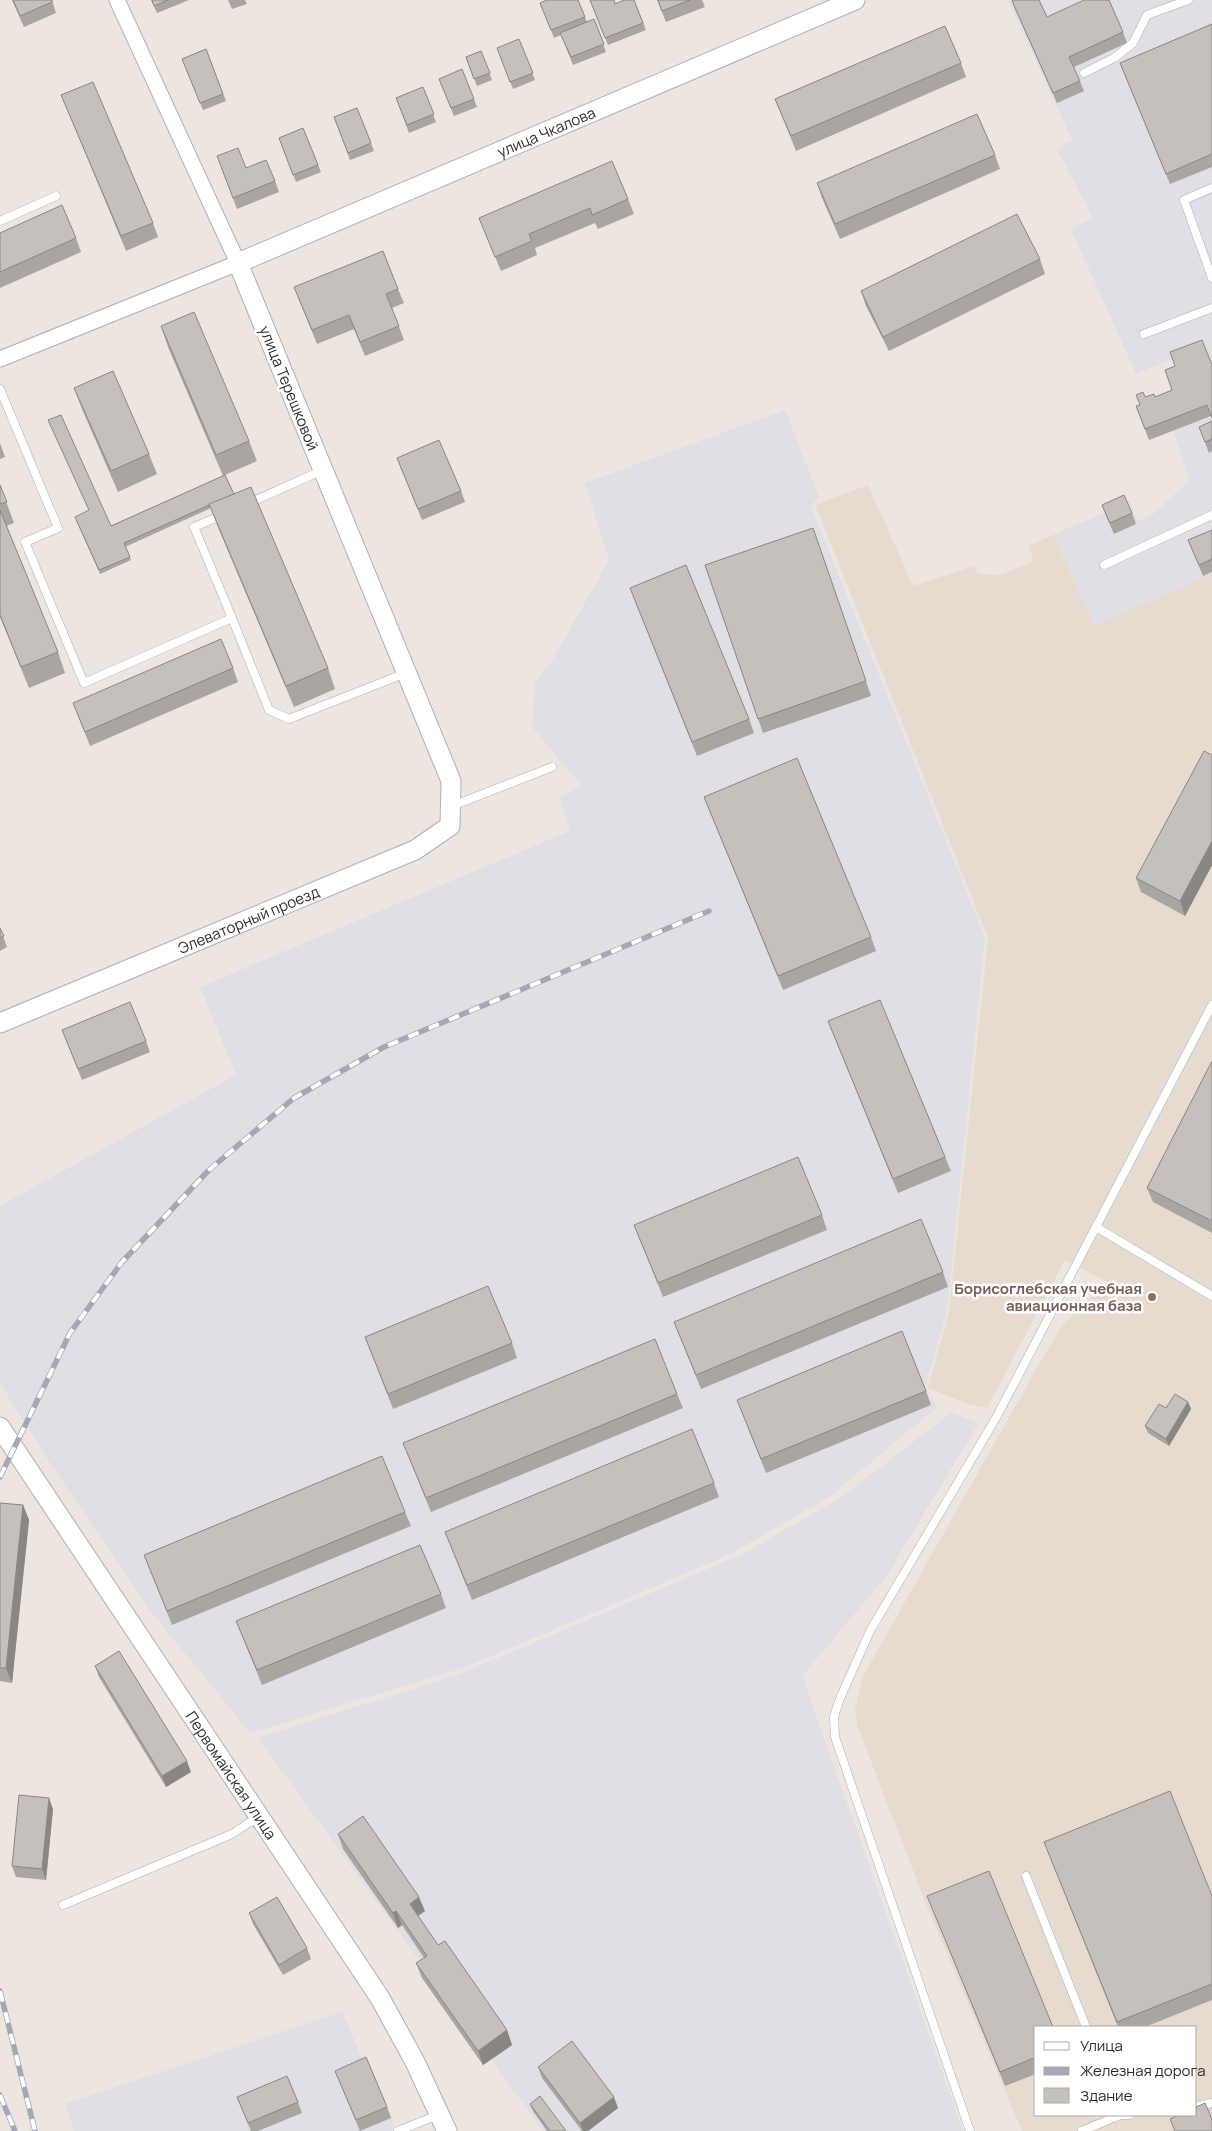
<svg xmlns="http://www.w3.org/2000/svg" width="1212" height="2131" font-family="Manrope,sans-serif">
  <rect width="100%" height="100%" fill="#ece5e0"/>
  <g fill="#e0dfe5">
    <polygon points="1008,0 1212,0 1212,574 1094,627 1053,535 1129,502 1138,522 1151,516 1189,481 1173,431 1149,440 1140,417 1176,401 1169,381 1179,377 1172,359 1136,374 1071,229 1093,218 1057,149 1072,140"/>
    <polygon points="785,410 819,497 811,506 985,938 947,1311 925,1387 937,1407 829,1497 730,1554 466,1667 250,1733 148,1608 44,1454 0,1383 0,1206 236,1075 200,987 570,831 559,798 581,785 532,727 535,682 552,661 609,560 585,483"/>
    <polygon points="952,1412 978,1424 885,1578 802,1676 963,2131 543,2131 258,1738 460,1674 743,1554 842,1497"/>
    <polygon points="342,2012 365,2065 371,2067 392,2118 394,2131 74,2131 65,2104"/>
  </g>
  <path fill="#e7dbcf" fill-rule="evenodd" d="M 868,485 L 913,586 L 974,566 L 978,574 L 1000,575 L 1034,561 L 1028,546 L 1053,535 L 1094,626 L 1212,574 L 1212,2131 L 1022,2131 L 926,1904 L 857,1725 L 855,1711 L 862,1678 L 1041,1361 L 1063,1325 L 1107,1282 L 1065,1260 L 987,1408 L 968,1404 L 928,1388 L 949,1312 L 988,938 L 815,505 ZM 1036,2027 L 1196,2027 L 1196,2115 L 1036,2115 Z"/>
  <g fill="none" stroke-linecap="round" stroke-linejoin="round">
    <g stroke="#acb0b6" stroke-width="9">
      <g id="service">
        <polyline points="1084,73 1114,58 1133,43 1147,15 1188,0"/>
        <polyline points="1212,188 1184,200 1212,278"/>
        <polyline points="0,221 56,196"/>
        <polyline points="1144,334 1212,308"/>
        <polyline points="0,389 58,528 25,542 84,683 232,618 194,527 223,515"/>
        <polyline points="249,503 323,470"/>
        <polyline points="1104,565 1212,515"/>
        <polyline points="232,618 269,710 289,719 406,673"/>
        <polyline points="452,806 552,767"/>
        <polyline points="1096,1227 1212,1296"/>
        <polyline points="1026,1876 1086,2027"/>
        <polyline points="63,1905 232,1834 259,1816"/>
        <polyline points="1196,2107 1212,2103"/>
        <polyline points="398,2131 438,2115"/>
        <polyline points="970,2131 835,1737 834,1717 839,1701 870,1631 996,1418 1212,1005"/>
        <polyline points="1082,2131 1120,2115 1129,2115"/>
      </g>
    </g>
    <g stroke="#acb0b6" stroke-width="17">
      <polyline id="minor" points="0,359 238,263 117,0"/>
    </g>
    <g stroke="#acb0b6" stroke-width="21">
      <g id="tertiary">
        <path id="s1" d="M 0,1023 L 415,850 L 450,826 L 451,781 L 238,263 L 855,0"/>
        <path id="s2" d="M 0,1427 L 380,1998 L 415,2062 L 447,2131"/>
      </g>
    </g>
    <use href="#service" stroke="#fff" stroke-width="8"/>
    <use href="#minor" stroke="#fff" stroke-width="15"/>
    <use href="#tertiary" stroke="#fff" stroke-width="19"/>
    <g stroke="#a3a8b4" stroke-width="5.5">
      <g id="rail">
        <polyline points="0,1477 70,1333 122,1262 209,1170 294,1098 384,1047 709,911"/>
        <polyline points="0,1991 35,2131"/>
        <polyline points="0,2095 15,2131"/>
      </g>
    </g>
    <use href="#rail" stroke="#fff" stroke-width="4" stroke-dasharray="11" stroke-linecap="butt"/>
  </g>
  <g fill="#a9a5a1">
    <polygon points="12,0 52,0 56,13 24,27"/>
    <polygon points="151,0 189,0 157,13"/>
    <polygon points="228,0 245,0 247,4 232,9"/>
    <polygon points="578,0 587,22 594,19 606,52 573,65 561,35 554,38 540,3"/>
    <polygon points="590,0 615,4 634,0 646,30 608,45"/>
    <polygon points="657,0 702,0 705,7 666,22"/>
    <polygon points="1012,1 1047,17 1123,32 1127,43 1074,67 1084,91 1057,103 1016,11"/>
    <polygon points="1212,24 1212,167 1170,184 1120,63"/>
    <polygon points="519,39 535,80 513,89 497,48"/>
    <polygon points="206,49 226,101 203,110 182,59"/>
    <polygon points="481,51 492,80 477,86 466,57"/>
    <polygon points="961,63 966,77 796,151 775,99"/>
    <polygon points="462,69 477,107 454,116 439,79"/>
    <polygon points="423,87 436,122 409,133 396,98"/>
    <polygon points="61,95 153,223 158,237 126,251 67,109"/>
    <polygon points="357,108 374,151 350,160 334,117"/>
    <polygon points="303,128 321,172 296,182 279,138"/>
    <polygon points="995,155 1000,169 840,239 822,198 817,183"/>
    <polygon points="221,167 246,168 275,181 279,192 237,209"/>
    <polygon points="628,199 634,214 598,229 595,223 535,248 537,255 501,271 479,218"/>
    <polygon points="0,233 76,238 81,252 0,288"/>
    <polygon points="1040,259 1045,274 889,351 866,306 861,291"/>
    <polygon points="294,287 398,289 404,303 392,308 404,340 365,356 354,329 317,344"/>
    <polygon points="161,326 249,441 257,461 225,475 234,494 328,668 335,689 294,707 217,525 211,508 125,547 131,560 100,574 76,520 111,526 223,476 168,347"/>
    <polygon points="1212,365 1212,419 1211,416 1149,440 1136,406 1140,405 1136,395 1145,397 1155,397 1172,390"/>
    <polygon points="74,388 149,454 157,474 118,492 82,409"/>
    <polygon points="1212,421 1212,451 1209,453 1199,427"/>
    <polygon points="0,443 5,457 0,459"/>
    <polygon points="397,458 461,491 465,502 422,520"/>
    <polygon points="0,485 14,523 6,526 58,652 65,673 29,688 0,617"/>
    <polygon points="1102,505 1132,513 1136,524 1114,534 1106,516"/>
    <polygon points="813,528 871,696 763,733 705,565"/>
    <polygon points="1212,530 1212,572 1203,576 1188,540"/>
    <polygon points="630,588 749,719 754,733 697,756"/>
    <polygon points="233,668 238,682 90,746 73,703"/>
    <polygon points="1212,755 1212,865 1185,916 1141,892 1136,878"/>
    <polygon points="704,797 871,937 876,951 783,990"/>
    <polygon points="0,928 7,947 0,951"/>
    <polygon points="828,1021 945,1157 951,1171 898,1193"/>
    <polygon points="62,1030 146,1041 150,1052 82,1080"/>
    <polygon points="1212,1061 1212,1233 1153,1202 1147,1188"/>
    <polygon points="822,1215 827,1230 663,1297 634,1225"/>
    <polygon points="943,1272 948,1287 701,1389 674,1322"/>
    <polygon points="365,1337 512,1343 517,1358 393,1409"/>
    <polygon points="926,1391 931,1405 766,1473 737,1400"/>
    <polygon points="677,1394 683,1408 431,1512 403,1443"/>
    <polygon points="1188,1402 1191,1409 1169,1446 1148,1433 1145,1426 1166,1408"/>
    <polygon points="714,1483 719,1497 472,1600 445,1532"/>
    <polygon points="0,1503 23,1505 29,1520 12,1683 0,1681"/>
    <polygon points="405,1512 411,1526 172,1625 144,1555"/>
    <polygon points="441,1594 446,1608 262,1685 236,1621"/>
    <polygon points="95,1666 191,1772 166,1787 99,1677"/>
    <polygon points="53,1809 46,1880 16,1877 12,1866"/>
    <polygon points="338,1834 425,1911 418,1916 438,1945 507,2030 512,2045 483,2065 422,1978 416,1963 424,1958 402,1925 398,1928 343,1849"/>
    <polygon points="1044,1842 1212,1896 1212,2000 1145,2027 1118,2027"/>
    <polygon points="927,1896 1036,2027 1036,2074 1005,2086"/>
    <polygon points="249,1913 307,1948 311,1959 283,1975 253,1924"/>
    <polygon points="538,2067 618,2108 588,2131 582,2131 542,2078"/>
    <polygon points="335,2071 387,2107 391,2118 360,2131"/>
    <polygon points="237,2097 298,2102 302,2113 258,2131 251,2131"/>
    <polygon points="530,2104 566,2131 547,2131 533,2111"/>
  </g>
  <g fill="#8a8683">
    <polygon points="1212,841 1212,865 1185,916 1180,901"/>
    <polygon points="1188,1402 1191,1409 1169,1446 1166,1439"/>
    <polygon points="23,1505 29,1520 12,1683 6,1668"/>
    <polygon points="187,1761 191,1772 166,1787 162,1776"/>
    <polygon points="49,1798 53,1809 46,1880 42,1869"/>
    <polygon points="419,1897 425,1911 415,1918 410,1904"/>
    <polygon points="396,1911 402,1925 398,1928 393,1913"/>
    <polygon points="507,2030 512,2045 483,2065 478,2051"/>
    <polygon points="614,2097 618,2108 588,2131 583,2131 580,2123"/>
  </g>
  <g fill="#c5c0bb" stroke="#8a8683">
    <polygon points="13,0 52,0 52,2 20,16"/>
    <polygon points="152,0 168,0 154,6"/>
    <polygon points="547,0 578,0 585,17 551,30 540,3"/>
    <polygon points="590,0 614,0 615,4 624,0 634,0 643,23 605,38"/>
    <polygon points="658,0 690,0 662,11"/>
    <polygon points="1013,0 1039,0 1047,17 1084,0 1109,0 1123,32 1069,57 1080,81 1053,93 1012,1"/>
    <polygon points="594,19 604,44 571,57 560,33"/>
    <polygon points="1212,24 1212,154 1166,174 1120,63"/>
    <polygon points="945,26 961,63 791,136 775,99"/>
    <polygon points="519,39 533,73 510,82 497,48"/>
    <polygon points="206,49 223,94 200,103 182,59"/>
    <polygon points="481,51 490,73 474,79 466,57"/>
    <polygon points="462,69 474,99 451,108 439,79"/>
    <polygon points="93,82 153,223 121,236 61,95"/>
    <polygon points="423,87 434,114 407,125 396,98"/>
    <polygon points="357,108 371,143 348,153 334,117"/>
    <polygon points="977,114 995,155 835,224 817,183"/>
    <polygon points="303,128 318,165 293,175 279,138"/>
    <polygon points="238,148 246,168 266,160 275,181 233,198 217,156"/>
    <polygon points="612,161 628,199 592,215 590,208 529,234 532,241 495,257 479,218"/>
    <polygon points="62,205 76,238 0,272 0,233"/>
    <polygon points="1017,214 1040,259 883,337 861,291"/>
    <polygon points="383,251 398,289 386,294 399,326 360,342 349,315 312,330 294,287"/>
    <polygon points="194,312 249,441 216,455 161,326"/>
    <polygon points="1202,340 1212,365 1212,418 1207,405 1145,429 1136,406 1140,405 1136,395 1143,392 1145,397 1154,394 1155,397 1172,390 1165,370 1175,366 1170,352"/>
    <polygon points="113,371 149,454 111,471 74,388"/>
    <polygon points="61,415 111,526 225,475 234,494 124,543 130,557 99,570 75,517 89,510 48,420"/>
    <polygon points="1212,421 1212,439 1205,442 1199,427"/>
    <polygon points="439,440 461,491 418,509 397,458"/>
    <polygon points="0,485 7,502 0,504"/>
    <polygon points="251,487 328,668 286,686 209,504"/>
    <polygon points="1124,495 1132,513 1110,523 1102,505"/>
    <polygon points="0,510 58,652 21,667 0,615"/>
    <polygon points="813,528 866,681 758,719 705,565"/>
    <polygon points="1212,530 1212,559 1199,565 1188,540"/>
    <polygon points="686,565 749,719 692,742 630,588"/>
    <polygon points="221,639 233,668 85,732 73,703"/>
    <polygon points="1204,751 1212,755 1212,841 1180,901 1136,878"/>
    <polygon points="797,758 871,937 778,976 704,797"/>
    <polygon points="0,928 4,936 0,938"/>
    <polygon points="880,1000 945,1157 893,1179 828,1021"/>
    <polygon points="130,1002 146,1041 78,1069 62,1030"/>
    <polygon points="1212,1061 1212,1221 1147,1188"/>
    <polygon points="798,1157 822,1215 658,1283 634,1225"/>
    <polygon points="921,1219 943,1272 696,1375 674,1322"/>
    <polygon points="488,1286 512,1343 388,1394 365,1337"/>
    <polygon points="902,1331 926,1391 761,1459 737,1400"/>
    <polygon points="655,1339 677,1394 426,1498 403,1443"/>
    <polygon points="1175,1394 1188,1402 1166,1439 1145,1426 1159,1404 1166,1408"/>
    <polygon points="692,1429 714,1483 467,1585 445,1532"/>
    <polygon points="382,1456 405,1512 167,1611 144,1555"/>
    <polygon points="0,1503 23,1505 6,1668 0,1668"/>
    <polygon points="420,1545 441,1594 257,1670 236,1621"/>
    <polygon points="119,1651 187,1761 162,1776 95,1666"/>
    <polygon points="1170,1791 1212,1896 1212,1984 1117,2022 1044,1842"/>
    <polygon points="19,1795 49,1798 42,1869 12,1866"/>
    <polygon points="363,1816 419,1897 410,1904 438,1945 445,1941 507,2030 478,2051 416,1963 427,1956 396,1911 393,1913 338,1834"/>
    <polygon points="989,1871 1053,2027 1036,2027 1036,2057 1000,2072 927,1896"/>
    <polygon points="277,1897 307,1948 279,1965 249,1913"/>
    <polygon points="572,2041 614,2097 580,2123 538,2067"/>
    <polygon points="366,2057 387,2107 356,2120 335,2071"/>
    <polygon points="287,2076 298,2102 248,2123 237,2097"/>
    <polygon points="540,2096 566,2131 550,2131 530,2104"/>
    <polygon points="1205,2103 1212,2119 1212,2131 1175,2131 1170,2119 1179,2115 1196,2115 1196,2107"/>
  </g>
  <circle fill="#8d6e63" stroke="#fff" stroke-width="2" cx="1152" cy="1297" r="5"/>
  <g text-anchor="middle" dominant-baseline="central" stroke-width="5" stroke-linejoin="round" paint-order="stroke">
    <g font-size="15" fill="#2c2c2c" stroke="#fff">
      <text stroke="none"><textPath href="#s1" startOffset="1432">улица Чкалова</textPath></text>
      <text transform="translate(289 388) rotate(68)">улица Терешковой</text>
      <text stroke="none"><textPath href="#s1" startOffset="269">Элеваторный проезд</textPath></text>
      <text stroke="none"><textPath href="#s2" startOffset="418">Первомайская улица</textPath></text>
    </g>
    <g font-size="15" font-weight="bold" fill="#785e54" stroke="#fff" text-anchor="end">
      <text x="1142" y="1288">Борисоглебская учебная<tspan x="1142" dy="17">авиационная база</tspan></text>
    </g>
  </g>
  <rect x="1034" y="2026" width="162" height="90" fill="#ffffff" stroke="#ababab"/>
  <rect x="1044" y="2042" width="25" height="8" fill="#ffffff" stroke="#ababab"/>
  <text x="1080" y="2051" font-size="15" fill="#2c2c2c">Улица</text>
  <rect x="1044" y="2067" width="25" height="8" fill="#a3a8b4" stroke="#ababab"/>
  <text x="1080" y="2076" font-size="15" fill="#2c2c2c">Железная дорога</text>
  <rect x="1044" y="2088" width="25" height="15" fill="#c5c0bb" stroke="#ababab"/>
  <text x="1080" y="2101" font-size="15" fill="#2c2c2c">Здание</text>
</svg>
